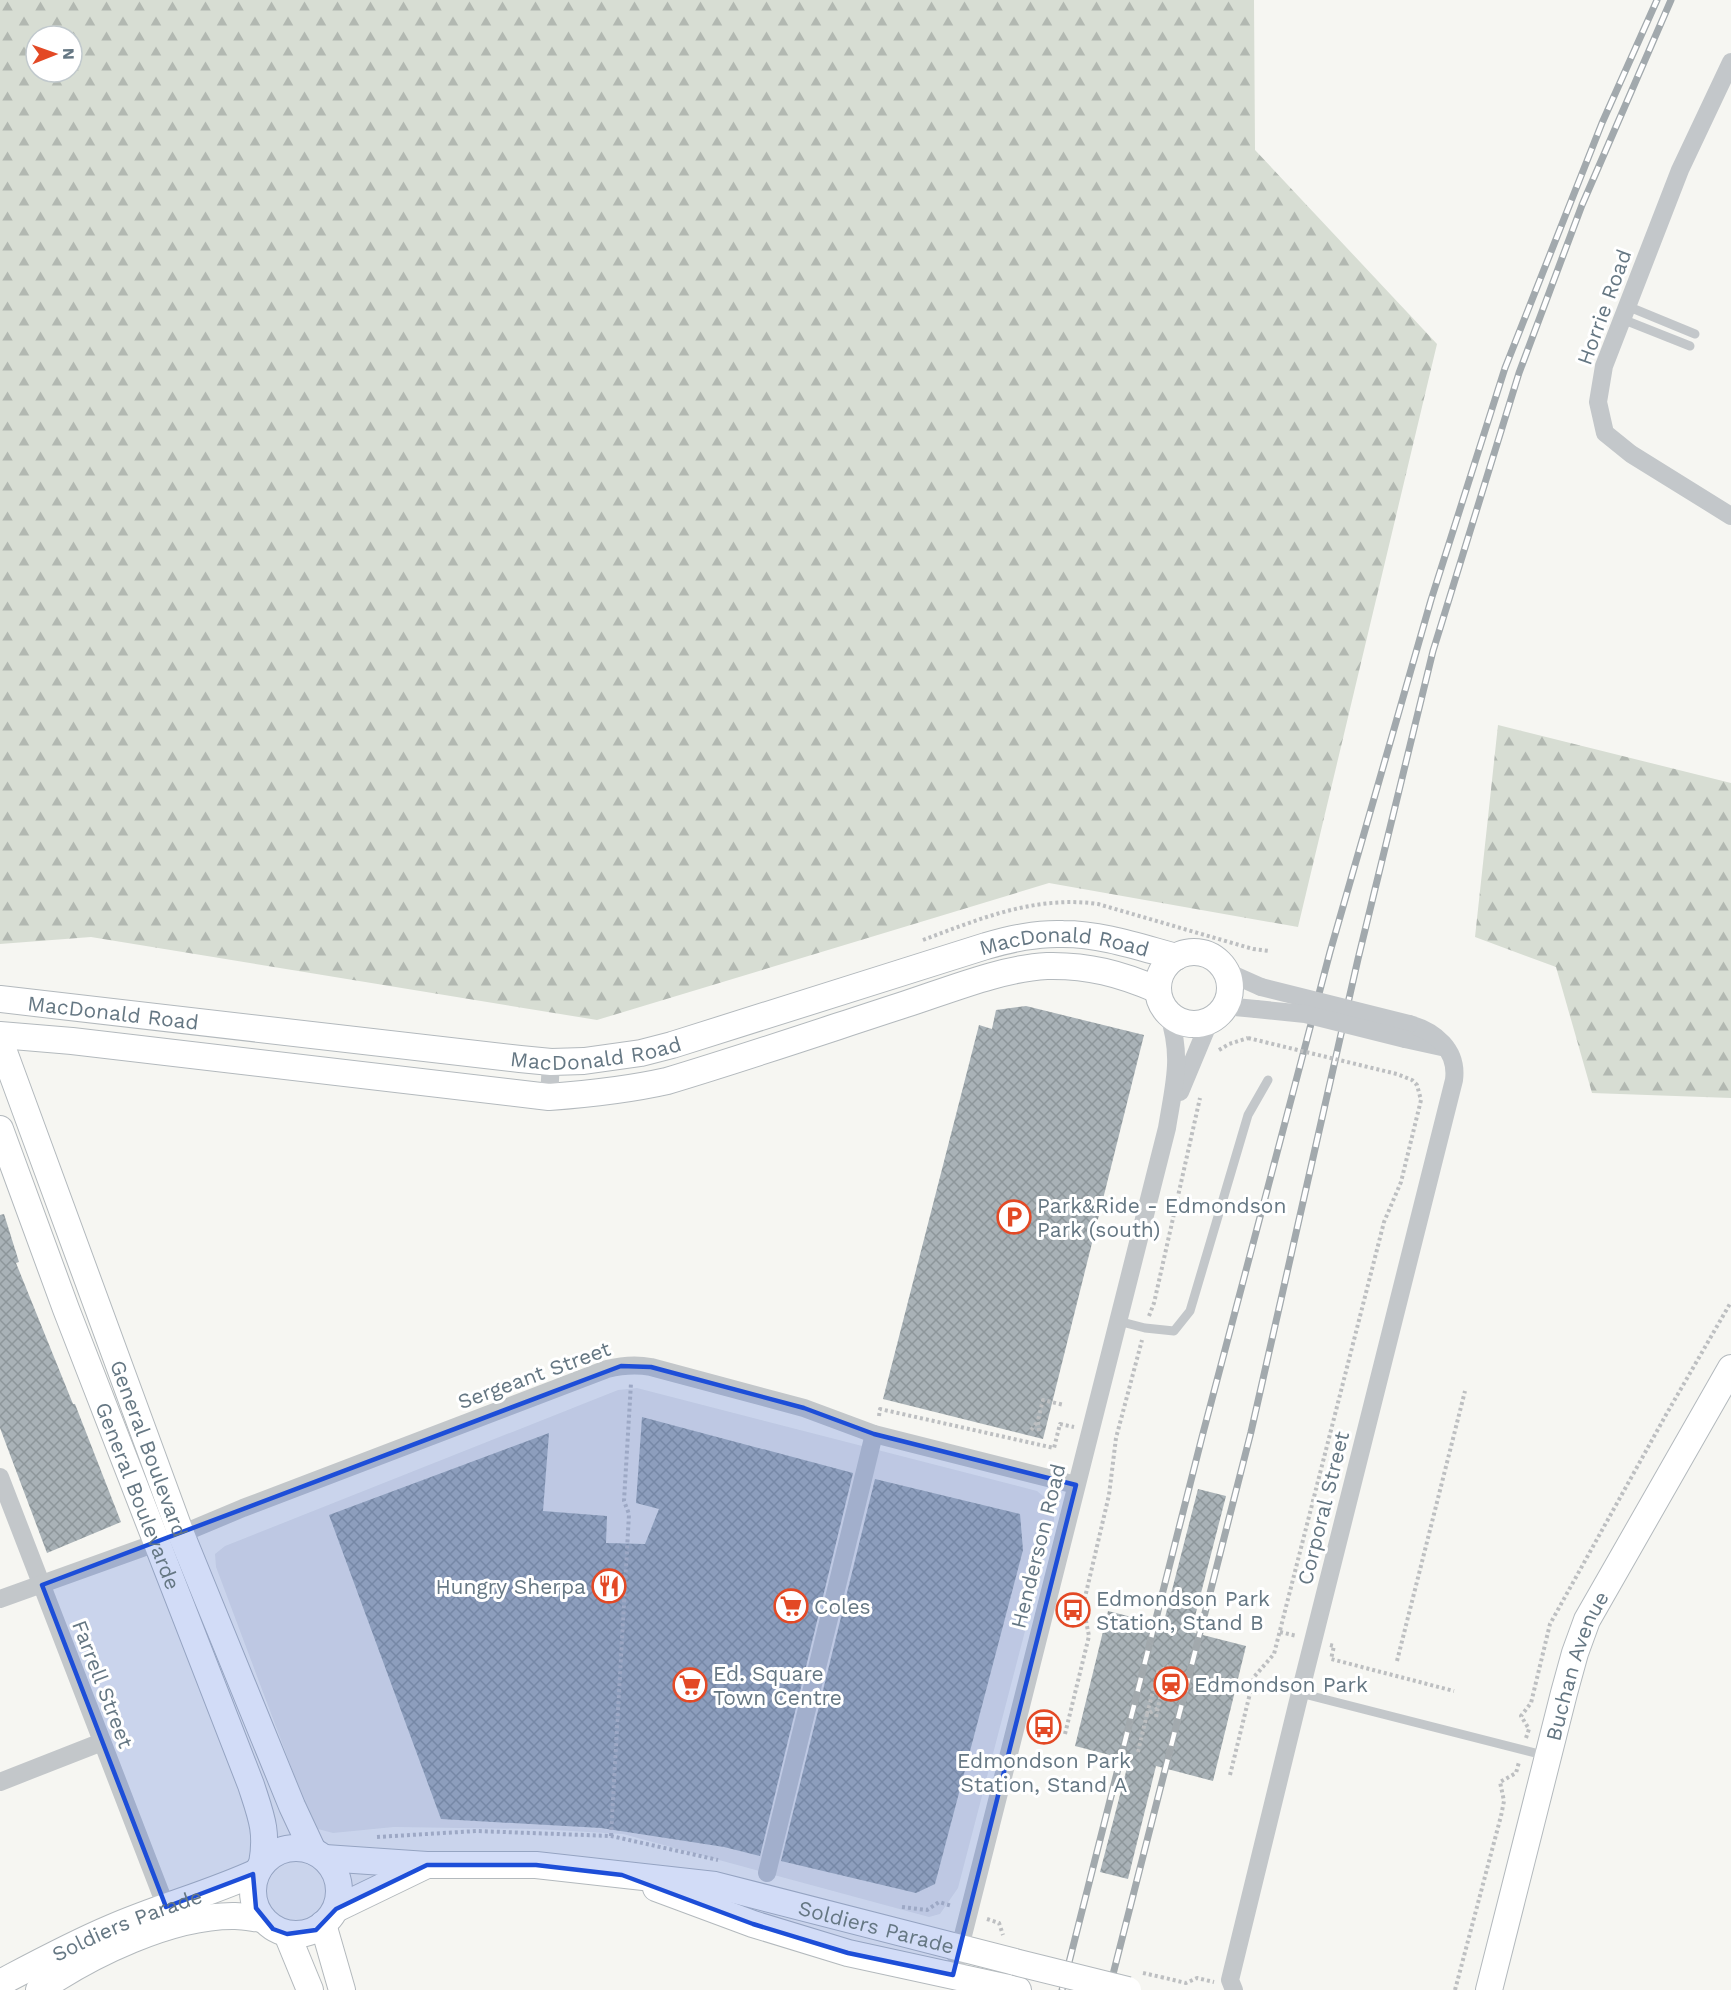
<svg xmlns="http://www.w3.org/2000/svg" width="1731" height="1990" font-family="'Work Sans',sans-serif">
  <defs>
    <pattern id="forest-firs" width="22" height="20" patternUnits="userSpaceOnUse" patternTransform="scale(1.5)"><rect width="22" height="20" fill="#d7ddd3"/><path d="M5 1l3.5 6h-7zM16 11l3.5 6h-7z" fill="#b2b8b1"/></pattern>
    <pattern id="building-cross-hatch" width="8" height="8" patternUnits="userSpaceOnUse" patternTransform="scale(1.5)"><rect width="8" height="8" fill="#a9b2b7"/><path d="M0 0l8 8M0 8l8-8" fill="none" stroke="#8d969a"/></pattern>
  </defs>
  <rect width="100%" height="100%" fill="#f6f6f2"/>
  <polygon fill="#e6e7e6" points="637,1388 1037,1491 1054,1505 1054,1520 958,1888 940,1914 929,1917 623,1834 536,1829 394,1827 333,1833 314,1828 216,1567 215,1554 225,1546 618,1390"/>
  <g fill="url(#forest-firs)" fill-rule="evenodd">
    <path d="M 0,0 L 1254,0 L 1255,150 L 1437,344 L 1298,927 L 1049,883 L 597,1020 L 91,937 L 0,944 ZM 36,36 L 72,36 L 72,72 L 36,72 Z"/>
    <polygon points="1498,725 1731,783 1731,1098 1592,1093 1556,967 1475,937"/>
  </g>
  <g fill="url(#building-cross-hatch)">
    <polygon points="1026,1006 1144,1035 1043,1439 883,1399 979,1025 992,1029 996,1010"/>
    <polygon points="4,1214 19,1262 16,1263 73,1404 75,1404 121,1522 47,1553 0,1428 0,1215"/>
    <polygon points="642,1417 853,1473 760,1856 724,1847 601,1828 441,1819 329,1515 549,1433 543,1511 607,1516 606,1543 645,1544 659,1509 636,1503"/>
    <polygon points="875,1479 1020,1514 1023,1550 935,1884 916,1893 781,1861"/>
    <polygon points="1198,1489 1226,1496 1191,1632 1246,1646 1213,1781 1156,1766 1128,1879 1100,1872 1129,1760 1075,1746 1108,1611 1163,1625"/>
  </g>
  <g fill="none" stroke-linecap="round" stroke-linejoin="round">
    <g stroke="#b3b9bd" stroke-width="28">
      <g id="secondary">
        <circle cx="1194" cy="988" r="36"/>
        <path id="s1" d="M 0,999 L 520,1059 L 551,1062 L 584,1061 L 641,1053 L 672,1045 L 986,946 C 1011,939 1036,933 1063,934 C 1102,934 1139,947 1176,957"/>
        <path d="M 0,1035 L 72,1041 L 549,1097 C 589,1094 627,1090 667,1081 C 747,1057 826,1030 906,1004 C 949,990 1003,968 1047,966 C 1088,965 1121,974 1158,990"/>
        <path id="s2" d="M 0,1041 L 181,1534 L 292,1806 L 313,1851"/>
        <path id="s3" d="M 0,1129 L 66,1309 L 251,1785 C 261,1816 268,1831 262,1864"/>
        <circle cx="296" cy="1891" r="43"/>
        <path id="s4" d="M 325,1858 L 427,1865 L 536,1865 L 715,1885 L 1015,1962"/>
        <polyline points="656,1888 753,1924 848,1953 1018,1990"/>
        <polyline points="336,1909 427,1865"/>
        <polyline points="323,1924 342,1990"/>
        <polyline points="287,1934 310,1990"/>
        <path id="s5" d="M 0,1983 C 36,1964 73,1944 111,1928 C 159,1907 209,1894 257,1872"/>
        <path d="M 39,1990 C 90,1955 171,1915 235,1916 C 244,1916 253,1918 262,1919"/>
        <path id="s6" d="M 1489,1990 L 1564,1693 L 1575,1653 L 1587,1620 L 1731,1368"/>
      </g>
    </g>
    <g stroke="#bdbfc1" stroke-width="4" stroke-dasharray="3 3" stroke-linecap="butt">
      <path d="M 923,940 C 979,919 1036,895 1098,904 L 1253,949 L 1269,951"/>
      <polyline points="1219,1050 1229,1044 1248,1038"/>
      <polyline points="1149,1316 1154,1303 1200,1098"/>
      <polyline points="879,1416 880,1409 1054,1448 1060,1424 1074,1427"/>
      <polyline points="1031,1430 1038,1421"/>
      <polyline points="1039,1431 1038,1420 1043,1400 1064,1405"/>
      <polyline points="1280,1632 1297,1636"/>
      <polyline points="1330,1645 1334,1646 1331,1659 1454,1691"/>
      <polyline points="1397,1661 1465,1391"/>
      <polyline points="1147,1714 1158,1672 1169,1666"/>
      <polyline points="1156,1717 1162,1690"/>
      <polyline points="1065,1734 1089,1636 1083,1606 1109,1495 1116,1438 1142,1340"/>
      <polyline points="1526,1738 1529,1729 1521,1716 1531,1703 1550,1624 1667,1413 1731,1302"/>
      <polyline points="1138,1752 1147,1714 1158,1708"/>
      <polyline points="1230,1775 1254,1677 1274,1654 1384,1222 1401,1182 1421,1100 1417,1085 1412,1080 1397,1074"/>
      <polyline points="611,1836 629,1514 624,1501 631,1383"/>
      <polyline points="377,1837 477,1831 611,1836 718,1860"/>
      <polyline points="902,1907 927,1910 939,1902 952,1906"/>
      <polyline points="987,1919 999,1923 1003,1935"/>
      <polyline points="1161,1977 1186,1983 1197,1978 1214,1982"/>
      <polyline points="1455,1990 1501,1816 1504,1801 1500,1782 1516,1773 1519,1762"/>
    </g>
    <g stroke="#c3c7ca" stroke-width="9">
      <polyline points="1627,306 1695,334"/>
      <polyline points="1622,319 1690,346"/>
      <polyline points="1118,1321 1145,1328 1174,1331 1190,1311 1248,1115 1268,1080"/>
      <polyline points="1300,1693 1547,1756"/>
    </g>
    <g stroke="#c3c7ca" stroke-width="18">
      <polyline points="1731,62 1680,170 1604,366 1598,402 1605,433 1631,454 1731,516"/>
      <polyline points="1225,971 1261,987"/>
      <polyline points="1224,1006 1256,1009"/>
      <polyline points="1405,1039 1446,1048"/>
      <polyline points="1180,1092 1210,1020"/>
      <polyline points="549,1097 551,1062"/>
      <polyline points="0,1477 166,1907"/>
      <path d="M 0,1599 L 181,1534 L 243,1508 L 607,1369 C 623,1365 636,1364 651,1367 L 804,1408 L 874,1434 L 1076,1485"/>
      <polyline points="0,1782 102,1742"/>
      <polyline points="767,1873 874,1434"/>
      <path d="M 953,1975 L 1167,1128 C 1174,1084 1183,1057 1168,1013"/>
      <path d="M 1234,1990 L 1230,1980 L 1300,1693 L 1454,1080 C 1458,1050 1435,1031 1409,1024"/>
    </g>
    <use href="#secondary" stroke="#fff" stroke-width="26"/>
    <g stroke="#a2a9ad" stroke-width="7">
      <g id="rail">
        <polyline points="1062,1990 1202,1437 1330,952 1431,600 1505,368 1602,123 1657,0"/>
        <polyline points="1109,1990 1251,1432 1358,959 1433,651 1519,373 1582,205 1671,0"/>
      </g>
    </g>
    <use href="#rail" stroke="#fff" stroke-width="4.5" stroke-dasharray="14" stroke-linecap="butt"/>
    <g stroke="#b3b9bd" stroke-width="28" stroke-linecap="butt">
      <polyline id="secondary-bridge" points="1015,1962 1128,1990"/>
    </g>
    <g stroke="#bdbfc1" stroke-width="4" stroke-dasharray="3 3" stroke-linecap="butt">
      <polyline points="1248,1038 1397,1074"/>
      <polyline points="1143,1973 1161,1977"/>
    </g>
    <g stroke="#c3c7ca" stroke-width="18">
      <polyline points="1261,987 1409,1024"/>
      <polyline points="1256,1009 1305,1014 1405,1039"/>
    </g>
    <use href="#secondary-bridge" stroke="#fff" stroke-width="26"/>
  </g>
  <path fill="#1d4ed8" fill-opacity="0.2" stroke="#1d4ed8" stroke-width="4.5" stroke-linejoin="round" d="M 621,1366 L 651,1367 L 804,1408 L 874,1434 L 1076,1485 L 953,1975 L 848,1953 L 753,1924 L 622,1875 L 536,1865 L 427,1865 L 336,1909 L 316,1930 L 287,1934 L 273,1929 L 256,1908 L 253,1874 L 166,1907 L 42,1585 Z"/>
  <defs>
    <g id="parking-ring" transform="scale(1.725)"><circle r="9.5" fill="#fff" stroke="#e34925" stroke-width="1.5"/><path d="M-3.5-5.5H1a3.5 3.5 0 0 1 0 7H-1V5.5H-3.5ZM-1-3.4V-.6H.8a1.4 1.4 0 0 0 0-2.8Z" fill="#e34925"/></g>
    <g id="restaurant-ring" transform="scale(1.725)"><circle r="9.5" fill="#fff" stroke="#e34925" stroke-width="1.5"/><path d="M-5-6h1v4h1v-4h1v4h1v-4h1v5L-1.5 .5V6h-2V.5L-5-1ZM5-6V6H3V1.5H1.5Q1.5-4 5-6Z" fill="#e34925"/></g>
    <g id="supermarket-ring" transform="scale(1.725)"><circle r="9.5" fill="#fff" stroke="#e34925" stroke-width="1.5"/><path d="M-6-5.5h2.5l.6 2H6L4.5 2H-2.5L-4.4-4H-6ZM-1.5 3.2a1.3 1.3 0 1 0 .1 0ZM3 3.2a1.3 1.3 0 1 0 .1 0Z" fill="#e34925"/></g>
    <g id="bus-ring" transform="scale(1.725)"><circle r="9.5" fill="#fff" stroke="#e34925" stroke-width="1.5"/><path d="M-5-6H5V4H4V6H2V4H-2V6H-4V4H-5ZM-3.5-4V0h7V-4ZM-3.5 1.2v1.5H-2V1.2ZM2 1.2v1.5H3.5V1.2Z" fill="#e34925"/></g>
    <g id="station-ring" transform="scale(1.725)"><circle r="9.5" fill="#fff" stroke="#e34925" stroke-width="1.5"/><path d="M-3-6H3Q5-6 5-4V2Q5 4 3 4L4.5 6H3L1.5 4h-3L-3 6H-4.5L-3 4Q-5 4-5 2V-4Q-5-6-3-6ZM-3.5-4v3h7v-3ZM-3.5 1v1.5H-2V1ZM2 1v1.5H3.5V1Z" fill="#e34925"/></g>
  </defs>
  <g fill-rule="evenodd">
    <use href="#parking-ring" x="1014" y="1217"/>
    <use href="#restaurant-ring" x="609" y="1586"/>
    <use href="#supermarket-ring" x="791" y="1606"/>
    <use href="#bus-ring" x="1073" y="1610"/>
    <use href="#station-ring" x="1171" y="1684"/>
    <use href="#supermarket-ring" x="690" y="1685"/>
    <use href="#bus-ring" x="1044" y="1727"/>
  </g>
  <g text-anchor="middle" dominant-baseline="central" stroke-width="6" stroke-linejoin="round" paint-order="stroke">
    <g font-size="21" fill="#657783" stroke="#fff">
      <text transform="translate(1604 307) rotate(-70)">Horrie Road</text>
      <text stroke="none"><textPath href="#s1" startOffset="1086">MacDonald Road</textPath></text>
      <text stroke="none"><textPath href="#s1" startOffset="114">MacDonald Road</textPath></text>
      <text stroke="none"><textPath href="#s1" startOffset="600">MacDonald Road</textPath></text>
      <text transform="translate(534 1375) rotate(-20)">Sergeant Street</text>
      <text stroke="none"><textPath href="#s2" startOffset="434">General Boulevard</textPath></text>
      <text stroke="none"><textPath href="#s3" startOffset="392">General Boulevarde</textPath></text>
      <text transform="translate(1323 1508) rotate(-76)">Corporal Street</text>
      <text transform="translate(1038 1546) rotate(-76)">Henderson Road</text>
      <text stroke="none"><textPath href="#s6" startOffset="336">Buchan Avenue</textPath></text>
      <text transform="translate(103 1684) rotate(69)">Farrell Street</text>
      <text stroke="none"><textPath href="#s5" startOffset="140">Soldiers Parade</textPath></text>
      <text stroke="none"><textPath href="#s4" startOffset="558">Soldiers Parade</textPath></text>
    </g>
    <g font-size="21" fill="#657783" stroke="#fff" text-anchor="start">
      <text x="1037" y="1205">Park&amp;Ride - Edmondson<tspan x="1037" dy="24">Park (south)</tspan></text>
      <text x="586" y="1586" text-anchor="end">Hungry Sherpa</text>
      <text x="1096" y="1598">Edmondson Park<tspan x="1096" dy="24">Station, Stand B</tspan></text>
      <text x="814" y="1606">Coles</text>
      <text x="713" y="1673">Ed. Square<tspan x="713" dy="24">Town Centre</tspan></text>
      <text x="1194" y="1684">Edmondson Park</text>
      <text x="1044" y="1760" text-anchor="middle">Edmondson Park<tspan x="1044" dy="24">Station, Stand A</tspan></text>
    </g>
  </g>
  <g transform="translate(54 54) rotate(89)"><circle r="28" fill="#ffffff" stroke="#c1c9cd" stroke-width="1.5"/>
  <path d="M0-4.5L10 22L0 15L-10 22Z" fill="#e34925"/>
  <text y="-9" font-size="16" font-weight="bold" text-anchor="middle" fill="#657783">N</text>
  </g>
</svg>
